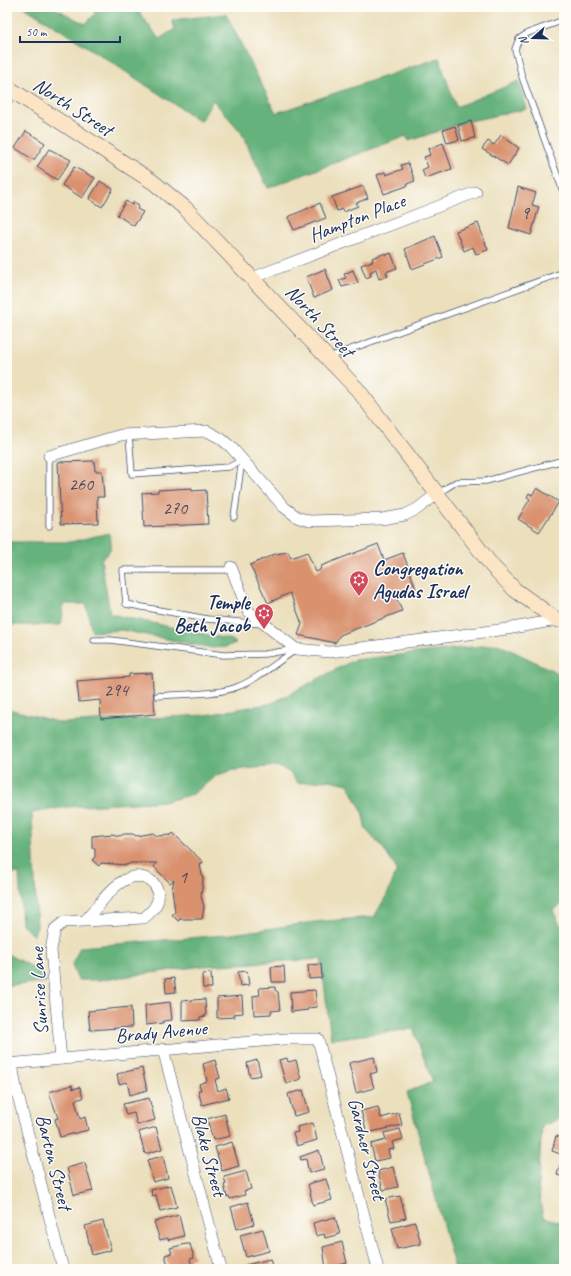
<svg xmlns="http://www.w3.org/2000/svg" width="571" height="1276" font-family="Caveat,sans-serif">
  <rect width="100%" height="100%" fill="#fdfcf7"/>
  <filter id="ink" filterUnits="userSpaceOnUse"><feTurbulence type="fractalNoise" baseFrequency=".025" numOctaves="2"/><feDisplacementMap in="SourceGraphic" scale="8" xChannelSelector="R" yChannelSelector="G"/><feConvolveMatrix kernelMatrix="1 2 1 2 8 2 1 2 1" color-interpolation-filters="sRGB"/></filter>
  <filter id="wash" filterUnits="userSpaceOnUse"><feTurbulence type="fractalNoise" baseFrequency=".012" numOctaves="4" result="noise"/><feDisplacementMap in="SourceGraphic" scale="16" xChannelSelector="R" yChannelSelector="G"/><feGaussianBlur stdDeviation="0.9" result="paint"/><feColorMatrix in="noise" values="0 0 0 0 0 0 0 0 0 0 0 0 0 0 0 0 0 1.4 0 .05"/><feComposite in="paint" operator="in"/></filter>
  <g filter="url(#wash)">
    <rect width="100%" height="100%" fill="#ebdfbc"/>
    <g fill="#66b27b" stroke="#40706c">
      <polygon points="24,7 53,7 85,24 95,14 94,7 129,7 130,13 139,12 159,39 175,29 172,20 226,14 276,113 439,58 456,107 519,81 527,109 465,122 409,141 406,136 268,188 241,132 213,100 200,121 99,54"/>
      <path d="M 109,533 C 113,547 112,550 101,559 L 110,614 L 232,640 L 236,643 L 225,647 L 212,648 L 121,630 L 92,632 L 86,604 L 64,604 L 61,625 L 7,625 L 7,542 L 70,542 Z"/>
      <polygon points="498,644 564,676 564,902 553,911 560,925 564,925 564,1117 542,1126 538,1186 543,1217 564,1223 564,1269 455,1269 407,1092 433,1082 413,1029 331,1039 321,959 202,966 100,980 78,980 72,965 80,947 225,935 314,922 374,917 388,893 397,870 383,848 366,830 362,811 348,784 330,780 298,783 289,772 277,766 234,770 217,775 193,794 167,801 67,807 32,813 37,927 33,936 22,924 19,873 7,874 7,700 9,709 61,723 206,715 272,703 354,660"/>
      <polygon points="7,954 42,972 46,982 7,986"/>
    </g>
    <g id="blocks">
      <g fill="#d9916e">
        <polygon points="471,121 475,138 462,141 458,125"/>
        <polygon points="455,126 459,140 447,143 443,130"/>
        <polygon points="26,131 45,143 34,160 15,148"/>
        <polygon points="501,135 519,148 508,165 482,149 488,141 494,145"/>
        <polygon points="443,143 452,169 425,178 422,170 428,167 424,157 430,155 428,149"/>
        <polygon points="49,149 71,160 57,180 37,167"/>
        <polygon points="408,163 415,181 407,184 407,186 384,194 377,175 385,172 386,175 403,169 401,165"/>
        <polygon points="74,167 95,178 82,198 62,185"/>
        <polygon points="100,181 113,189 102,207 89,199"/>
        <polygon points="363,186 368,198 356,203 358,206 343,212 342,209 337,211 332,197"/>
        <polygon points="518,187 536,193 532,205 539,207 531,235 509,228"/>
        <polygon points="126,201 132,205 134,202 139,205 137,209 143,212 134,226 117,215"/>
        <polygon points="320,203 326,218 294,230 288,217"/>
        <polygon points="478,223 488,250 476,254 473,247 464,251 456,231"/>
        <polygon points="435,236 443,257 412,269 405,249"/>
        <polygon points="386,253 386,255 391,253 397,268 386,272 388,276 379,279 376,269 370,272 371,276 366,278 361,265 373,261 372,258"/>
        <polygon points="325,269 333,290 314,298 306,277"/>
        <polygon points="353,270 358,283 342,287 339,280 346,278 344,274"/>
        <polygon points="94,461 95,471 102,471 104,497 97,497 98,523 61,524 58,462"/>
        <polygon points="192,488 192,491 206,490 208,524 144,527 142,493 158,492 158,490"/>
        <polygon points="537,488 559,502 539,532 518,519 530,499 527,497 529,493 532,495"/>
        <polygon points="378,544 384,560 403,553 416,589 396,597 402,611 340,635 335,643 298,635 302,624 290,593 268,603 250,565 275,554 288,552 291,558 307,552 316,572 320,570 321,566"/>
        <polygon points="152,673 155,714 101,719 100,700 79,702 77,681 129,677 129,674"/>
        <polygon points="153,833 157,836 171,835 173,833 203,862 200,865 203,879 201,896 204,907 202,919 180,919 178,921 172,915 175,912 172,889 174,880 170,883 154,867 157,863 131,863 127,865 101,863 99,866 92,860 95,857 95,848 92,848 92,836 112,834 120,836 124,834 133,834 136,836"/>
        <polygon points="321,964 322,978 309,979 308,965"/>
        <polygon points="284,966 285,982 272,982 271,967"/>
        <polygon points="247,971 249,985 240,986 238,972"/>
        <polygon points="211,973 212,988 203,988 202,974"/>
        <polygon points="174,978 176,992 166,993 165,979"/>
        <polygon points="275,987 275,990 278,992 280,1010 271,1011 271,1014 254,1015 253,996 260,995 259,988"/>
        <polygon points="315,990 317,1007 308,1008 308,1010 291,1012 290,992"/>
        <polygon points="242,996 243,1013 234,1014 235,1017 217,1018 217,998"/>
        <polygon points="205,999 206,1016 200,1017 200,1020 182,1021 182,1001"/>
        <polygon points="170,1002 172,1020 163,1021 163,1023 146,1025 145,1005"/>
        <polygon points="131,1007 132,1027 90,1030 88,1011"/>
        <polygon points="374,1057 377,1072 370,1074 374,1088 356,1093 349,1063"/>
        <polygon points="287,1058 288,1062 296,1060 301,1079 286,1084 279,1060"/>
        <polygon points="215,1060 220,1078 215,1080 218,1091 226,1088 229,1098 202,1105 198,1090 201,1090 199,1084 207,1081 203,1064"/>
        <polygon points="257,1060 261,1075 250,1077 247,1063"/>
        <polygon points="142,1068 147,1090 130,1095 127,1082 119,1084 117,1074"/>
        <polygon points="72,1085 73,1089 80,1087 83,1098 75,1100 80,1119 85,1117 88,1130 60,1137 55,1119 58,1118 49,1092"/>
        <polygon points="303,1090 309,1112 294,1116 288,1094"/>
        <polygon points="149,1098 155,1120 137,1125 134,1113 126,1115 123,1104"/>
        <polygon points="378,1107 381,1118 399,1113 402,1125 367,1133 361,1111"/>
        <polygon points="225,1114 230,1136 213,1140 207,1119"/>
        <polygon points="313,1123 317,1140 297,1146 293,1133 298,1132 297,1127"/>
        <polygon points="156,1127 162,1149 145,1154 139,1132"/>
        <polygon points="400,1129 403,1139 392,1142 394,1149 388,1150 390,1158 375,1161 371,1144 386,1140 384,1133"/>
        <polygon points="556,1136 564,1138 564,1177 557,1175 563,1155 552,1151"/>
        <polygon points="232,1142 239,1166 222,1171 215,1147"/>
        <polygon points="319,1150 324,1169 309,1173 306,1159 301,1160 300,1157"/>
        <polygon points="163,1156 168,1178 153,1182 147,1160"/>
        <polygon points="85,1163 93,1191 74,1195 67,1168"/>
        <polygon points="393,1167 398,1187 383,1190 378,1171"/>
        <polygon points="246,1171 251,1189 244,1191 245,1195 230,1199 229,1196 227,1197 224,1185 226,1184 224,1177"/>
        <polygon points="326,1179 332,1200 313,1205 308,1184"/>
        <polygon points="171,1185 177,1207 160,1211 156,1195 152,1196 151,1190"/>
        <polygon points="400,1196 406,1218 391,1221 385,1199"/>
        <polygon points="248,1202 254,1224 237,1229 231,1207"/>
        <polygon points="179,1215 184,1236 168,1240 168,1238 160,1240 154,1222"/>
        <polygon points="335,1217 340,1234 325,1238 324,1234 316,1236 313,1223"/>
        <polygon points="103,1221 111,1250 92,1255 85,1226"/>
        <polygon points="415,1222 421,1244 397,1249 392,1228"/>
        <polygon points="263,1229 269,1251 246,1257 240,1235"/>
        <polygon points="342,1242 347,1263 326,1269 323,1247"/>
        <polygon points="186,1244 190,1244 194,1258 190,1259 192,1266 179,1269 169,1269 165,1255 172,1253 170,1248"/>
        <polygon points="270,1259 273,1269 247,1269 246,1265"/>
      </g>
    </g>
  </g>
  <g filter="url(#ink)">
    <use href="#blocks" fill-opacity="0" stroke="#3a496c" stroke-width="1"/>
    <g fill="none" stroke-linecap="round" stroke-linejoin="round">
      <g stroke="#3a496c" stroke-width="7">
        <g id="lane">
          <polyline points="564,20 528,33 519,39 515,49 522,77 564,194"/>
          <polyline points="329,357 564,272"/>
          <polyline points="129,435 132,474 229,467 242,460 234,517"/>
          <polyline points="437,494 456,482 486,481 564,460"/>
          <polyline points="49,526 49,456"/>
          <polyline points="232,570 123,570 126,604 207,619 262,624"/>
          <polyline points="94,640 111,640 224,655 265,654 296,649"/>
          <path d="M 157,696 C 180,694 217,695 237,687 C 258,679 276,663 294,651"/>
        </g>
      </g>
      <g stroke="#3a496c" stroke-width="12">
        <g id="street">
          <polyline points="7,101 11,90"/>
          <polyline points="252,278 476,192"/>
          <polyline points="49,456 121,435 207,431 220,438 231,447 284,507 297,517 309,521 382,519 405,515 417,509 437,494"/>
          <polyline points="231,567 248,611 296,649 330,652 507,629 557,620 560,622"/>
          <polyline points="163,1049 221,1269"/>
          <path d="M 61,1059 L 51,950 L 55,929 L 64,922 L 144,918 C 151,912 160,904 158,894 C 157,879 139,873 127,879 C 112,885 96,909 85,921"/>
          <polyline points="7,1064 284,1039 318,1039 378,1269"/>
          <polyline points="12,1064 16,1088 63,1269"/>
        </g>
      </g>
      <g stroke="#3a496c" stroke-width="16">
        <polyline id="secondary" points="7,87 153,182 185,208 358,390 492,566 515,590 557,620 564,620"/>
      </g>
      <use href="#lane" stroke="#fff" stroke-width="5.5"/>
      <use href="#street" stroke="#fff" stroke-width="11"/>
      <use href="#secondary" stroke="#fce5c4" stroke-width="15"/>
    </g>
  </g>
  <defs>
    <g id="synagogue-pin" transform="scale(1)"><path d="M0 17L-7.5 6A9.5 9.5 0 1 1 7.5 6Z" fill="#d1495b" stroke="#fdfcf7"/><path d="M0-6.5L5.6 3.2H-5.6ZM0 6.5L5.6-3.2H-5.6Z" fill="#fff"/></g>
  </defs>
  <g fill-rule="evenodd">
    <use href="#synagogue-pin" x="359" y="580"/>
    <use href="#synagogue-pin" x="264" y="613"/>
  </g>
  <g text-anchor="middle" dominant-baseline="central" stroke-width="3" stroke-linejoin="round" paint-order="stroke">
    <g font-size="18" fill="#4a4862">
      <text x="525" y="213">9</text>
      <text x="81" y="484">260</text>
      <text x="175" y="508">270</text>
      <text x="116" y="690">294</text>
      <text x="183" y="877">1</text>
    </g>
    <g font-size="20" fill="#1b2f5e" stroke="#fdfcf7">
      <text transform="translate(73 107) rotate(33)">North Street</text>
      <text transform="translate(357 218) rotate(-21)">Hampton Place</text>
      <text transform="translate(320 321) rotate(47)">North Street</text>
      <text transform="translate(39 991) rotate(-93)">Sunrise Lane</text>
      <text transform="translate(161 1032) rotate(-5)">Brady Avenue</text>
      <text transform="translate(367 1149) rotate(76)">Gardner Street</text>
      <text transform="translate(209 1155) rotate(75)">Blake Street</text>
      <text transform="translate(54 1162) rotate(76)">Barton Street</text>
    </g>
    <g font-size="20" font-weight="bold" fill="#1b2f5e" stroke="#fdfcf7" text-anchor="start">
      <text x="373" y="568">Congregation<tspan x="373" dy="23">Agudas Israel</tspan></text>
      <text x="250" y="602" text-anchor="end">Temple<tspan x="250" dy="23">Beth Jacob</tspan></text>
    </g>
  </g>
  <rect width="571" height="1276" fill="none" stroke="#fdfcf7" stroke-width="24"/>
  <g transform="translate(533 38) rotate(250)" stroke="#fdfcf7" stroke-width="3" paint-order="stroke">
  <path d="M0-3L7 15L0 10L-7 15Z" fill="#1b2f5e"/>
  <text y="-6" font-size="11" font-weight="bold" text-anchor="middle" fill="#1b2f5e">N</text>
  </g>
  <path d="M20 36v6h100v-6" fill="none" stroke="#1b2f5e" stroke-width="2"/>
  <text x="26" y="36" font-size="12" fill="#1b2f5e" stroke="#fdfcf7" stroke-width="3" paint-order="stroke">50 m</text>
</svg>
